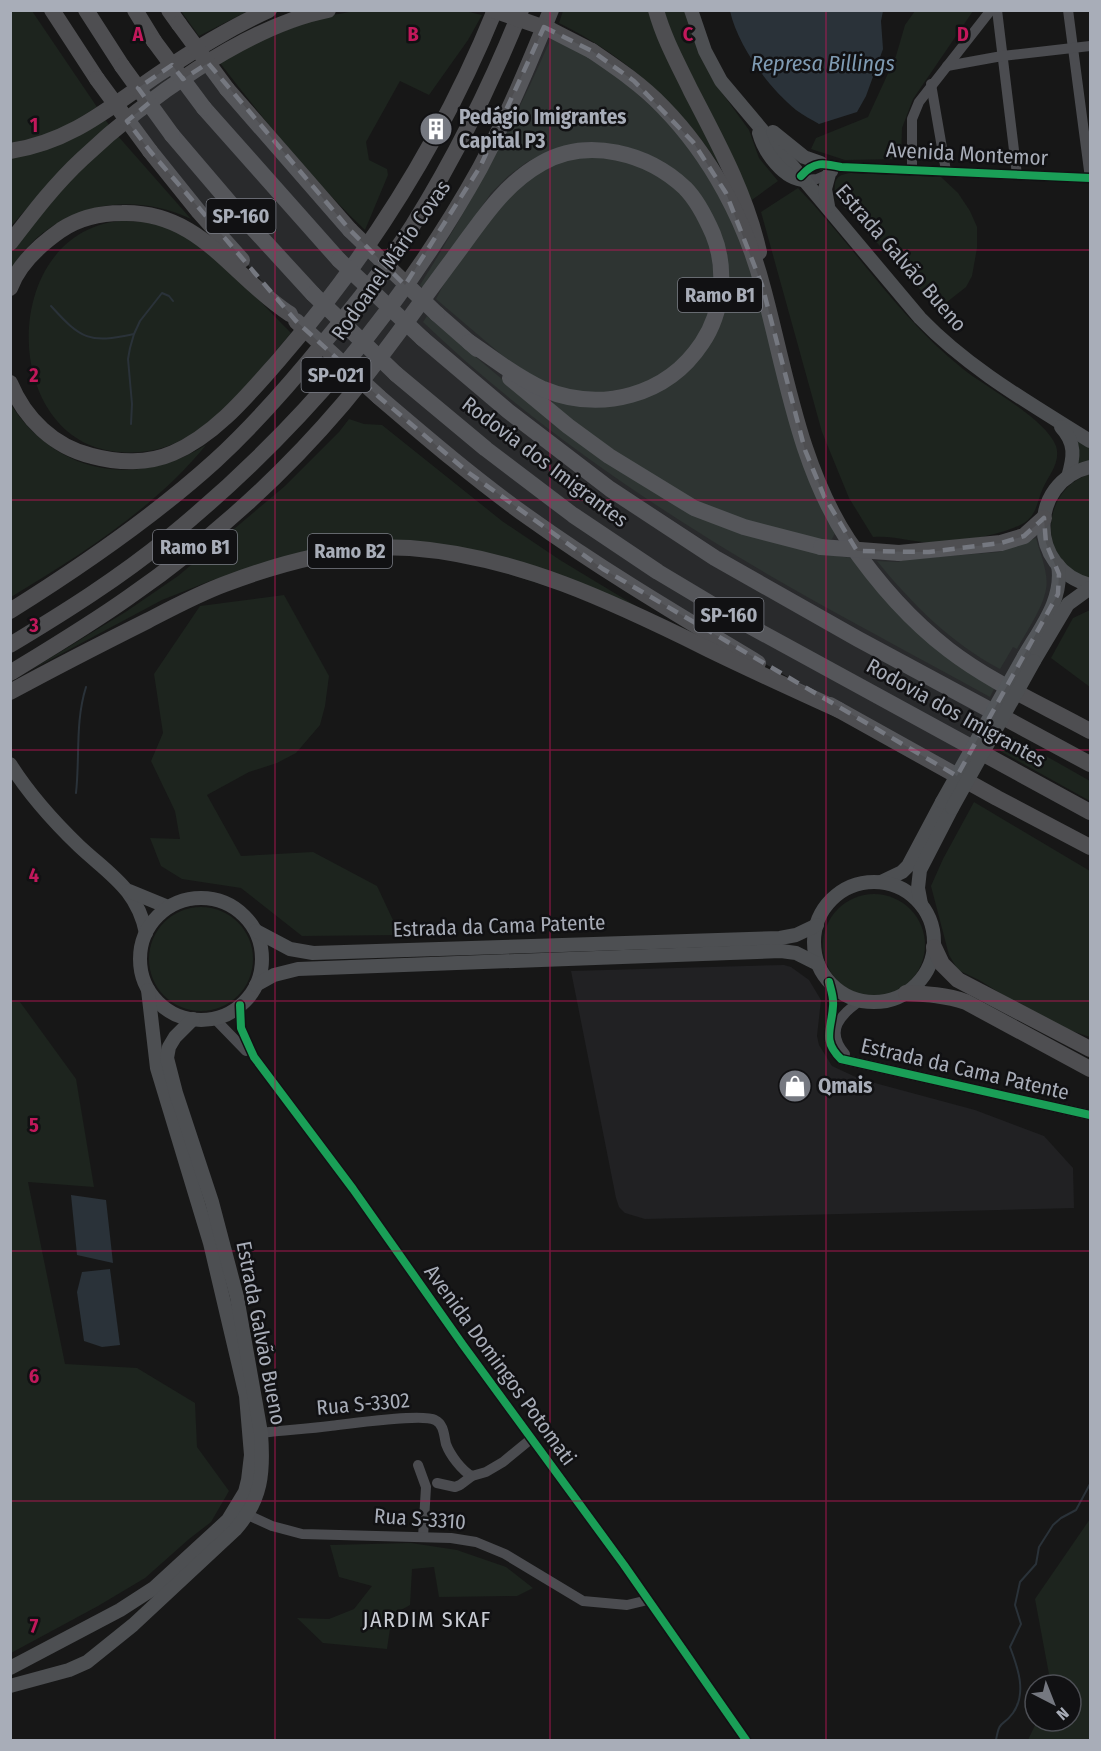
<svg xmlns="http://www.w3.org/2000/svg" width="1101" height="1751" font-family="'Fira Sans Condensed',sans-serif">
  <rect width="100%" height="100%" fill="#171717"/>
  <polygon fill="#212123" points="784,965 791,967 809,980 821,1000 817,1036 819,1045 832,1066 860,1079 975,1110 1044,1136 1073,1168 1074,1208 645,1219 625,1213 619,1207 616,1198 571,971"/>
  <g fill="#1d241e">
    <path d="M 361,10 L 461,10 L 482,15 L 468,40 L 429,95 L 400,81 L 366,142 L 369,160 L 387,169 L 388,175 L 365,230 C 311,179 265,121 220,63 L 232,53 L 316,18 Z"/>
    <polygon points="10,11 32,11 97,107 71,123 45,136 10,143"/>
    <polygon points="181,11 248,11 199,36"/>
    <path d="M 563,11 L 652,11 L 725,174 C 684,108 629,58 559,23 Z"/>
    <polygon points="664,11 686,11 710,75 720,90 749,130 759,158 778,181 749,202 676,45"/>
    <polygon points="915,11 973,11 913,99 902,128 901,159 845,160 811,149 816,138 868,117 896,56 905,25"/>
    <path d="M 552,36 L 603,63 L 685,137 L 736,226 L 836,531 L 832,539 L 820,540 L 731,516 L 683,495 L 654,480 L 514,377 L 592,404 L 683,371 L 725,273 L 682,176 L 664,162 L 645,153 L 624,146 L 588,142 L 569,145 L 547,152 L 527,162 L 508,176 L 491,193 L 425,290 L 420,285 C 471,204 514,124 552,36 Z"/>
    <polygon points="103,117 110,126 68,162 11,226 11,158"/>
    <path d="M 117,135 L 191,219 C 126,188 49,207 11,269 L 11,252 L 52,198 Z"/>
    <polygon points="569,155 623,155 678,187 711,242 715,291 710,313 699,337 680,360 659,376 639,386 589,395 542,382 503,356 436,299 450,273 511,188"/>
    <path d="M 851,173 L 941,177 L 958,193 L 970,211 L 977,227 L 977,248 L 972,276 L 966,287 L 938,309 L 835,197 C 834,181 834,175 851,173 Z"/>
    <path d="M 798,188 C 855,247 898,317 963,369 C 987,388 1045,418 1056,446 C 1061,462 1049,475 1043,488 C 1037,501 1037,515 1024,523 C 1005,534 958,543 936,543 C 915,543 894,535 873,537 L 849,498 L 822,432 L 761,212 Z"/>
    <path d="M 119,221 C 136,221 153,222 169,228 C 206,241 262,304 291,333 C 264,365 222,418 185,438 C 162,451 138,455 111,451 C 0,434 0,234 119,221 Z"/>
    <path d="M 427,316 L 509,385 L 621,470 L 830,555 L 852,558 L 994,689 L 990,697 C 904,649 816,604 732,553 C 622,486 516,411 423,322 Z"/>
    <path d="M 11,405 C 57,474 135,489 206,445 C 155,508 79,556 11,597 Z"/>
    <polygon points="349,419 364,424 382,425 502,521 560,560 664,623 410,543 215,579 162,600 31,670 127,611 178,576 285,486 339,432"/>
    <polygon points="1073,433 1090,446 1090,461 1075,467"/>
    <path d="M 1090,474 L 1090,578 C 1037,567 1039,489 1090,474 Z"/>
    <path d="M 1036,538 C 1040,554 1049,573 1046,589 C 1043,608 1026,632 1017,649 L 1013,647 L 1000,669 C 951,643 912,604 877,561 L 899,562 L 901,560 L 999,552 Z"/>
    <polygon points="284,595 329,676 325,706 320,725 296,753 277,763 249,772 207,795 241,856 313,852 377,886 400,935 302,936 241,888 182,879 161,866 150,838 180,839 175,811 151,761 163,733 154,674 200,606"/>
    <polygon points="1090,610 1090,687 1051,658 1073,618"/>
    <polygon points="1009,735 1090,781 1090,801 1000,751"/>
    <polygon points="974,802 1090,871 1090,1037 1069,1030 1024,1008 979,980 958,970 949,955 931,886 943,859"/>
    <circle cx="874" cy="945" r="51"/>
    <circle cx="201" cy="959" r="52"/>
    <polygon points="10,1001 20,1002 76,1079 94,1187 28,1182 65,1364 137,1368 195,1403 197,1447 229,1491 211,1522 189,1539 145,1578 98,1606 11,1653"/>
    <polygon points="1090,1519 1090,1740 1028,1740 1037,1721 1071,1721 1071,1685 1051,1685 1035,1599"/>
    <polygon points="411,1543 457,1550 506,1567 533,1588 517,1596 439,1597 434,1567 412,1569 410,1605 392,1615 387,1649 323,1643 297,1618 329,1619 354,1609 372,1586 339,1577 330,1545"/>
  </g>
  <g fill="#2a3239">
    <path d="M 730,11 L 883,11 L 881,21 L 883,49 L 866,96 L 857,112 L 819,124 C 812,120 803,115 796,110 C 768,87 738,46 730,11 Z"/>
    <polygon points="71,1195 106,1200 113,1263 77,1255"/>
    <polygon points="110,1269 120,1345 102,1347 84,1341 77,1292 82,1272"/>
  </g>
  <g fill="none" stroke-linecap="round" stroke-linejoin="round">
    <g stroke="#2a3239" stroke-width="2">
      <path d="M 51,306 C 81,339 89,344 134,334"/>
      <polyline points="131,424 132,404 128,359 130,348 134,334 140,321 162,293 169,296 173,301"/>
      <path d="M 76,793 C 80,757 75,722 86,687"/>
      <path d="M 996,1740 C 1000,1718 1002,1728 1013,1713 C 1027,1693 1018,1668 1010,1647 L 1021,1624 L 1015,1605 L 1020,1582 L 1036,1564 L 1039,1547 L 1053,1525 L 1061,1518 L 1076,1510 L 1090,1484"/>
    </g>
    <g stroke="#4b4c50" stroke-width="10">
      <polyline points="997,10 1017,175"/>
      <polyline points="1068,10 1090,178"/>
      <polyline points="947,66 1002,56 1090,46"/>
      <polyline points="931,84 946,171"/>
      <polyline points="912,169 912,119 919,102 991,10"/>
      <path d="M 801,176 C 814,161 824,163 841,167 L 1090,178"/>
      <polyline points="805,180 817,179 833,172"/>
      <path d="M 829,982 C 831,990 834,998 833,1006 C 832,1028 821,1040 841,1059 L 1090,1115"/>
      <polyline points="240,1005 241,1028 254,1057 353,1189 463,1345 624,1565 746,1740"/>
      <polyline points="214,1018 246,1051"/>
      <path d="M 845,1054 C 825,1031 840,1015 860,1001"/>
      <path d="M 261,1433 C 284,1430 307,1429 330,1426 C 348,1424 422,1413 435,1420 C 444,1424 444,1436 446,1444 C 450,1455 462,1471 472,1476"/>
      <polyline points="418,1465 426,1487 423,1537"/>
      <polyline points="437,1483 455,1487 460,1485 472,1476 486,1472 503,1462 531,1439"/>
      <polyline points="248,1515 272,1526 302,1534 451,1538 476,1542 505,1554 583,1601 627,1605 648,1600"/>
    </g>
    <g stroke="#4d4f52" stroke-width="14">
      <path d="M 691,10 L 705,51 L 721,81 L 920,318 C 969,369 1031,404 1090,441"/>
      <polyline points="773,132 804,157 821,163"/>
      <path d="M 759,133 C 764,152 784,180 805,180"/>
      <polyline points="828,206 825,189 829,174"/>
      <path d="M 1061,427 C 1076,443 1074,457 1068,477"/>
      <path d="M 1090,467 C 1028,482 1028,569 1090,585"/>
      <path d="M 1024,656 C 1040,628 1064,599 1058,565"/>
      <polyline points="1034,661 1068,604 1090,588"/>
      <path d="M 10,764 C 29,794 53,821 79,846 C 110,875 137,889 146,933"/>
      <polyline points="881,882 902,872 908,866 942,802"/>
      <circle cx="874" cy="942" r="60"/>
      <polyline points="129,891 168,907"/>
      <circle cx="201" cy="959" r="61"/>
      <polyline points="921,904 918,888 920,870 952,808"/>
      <polyline points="256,931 290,949 313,953 780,938 796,935 817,925"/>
      <polyline points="256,985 274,975 298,969 781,951 796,953 818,964"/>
      <polyline points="10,1668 120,1610 154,1588 228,1520 245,1492 248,1480 251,1455 246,1396 210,1243 157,1068 148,990"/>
      <path d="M 10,1686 L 69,1670 L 87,1662 L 133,1625 L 235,1530 C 262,1500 264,1472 261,1433 L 237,1297 L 212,1202 L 176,1093 L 167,1058 L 169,1047 L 175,1037 L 193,1019"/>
    </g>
    <g stroke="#4e4e51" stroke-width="16">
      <polyline points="52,10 97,79"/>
      <polyline points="86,10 122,66"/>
      <polyline points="135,10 154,41"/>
      <polyline points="169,10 179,24"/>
      <path d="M 656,10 C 664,39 678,64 691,91 C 718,143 746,194 759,252"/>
      <path d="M 592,51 C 617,68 642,85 663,107 C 711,156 746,222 763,288 C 786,373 799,465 848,540 C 876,581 910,620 949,650 C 992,683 1043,705 1090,731"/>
      <polyline points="227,89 350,230"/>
      <polyline points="204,108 339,260"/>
      <polyline points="172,135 236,210 313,294"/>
      <path d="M 10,151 C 70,142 109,108 157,75 C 193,51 229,28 269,10"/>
      <polyline points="150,151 199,212 242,260"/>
      <path d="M 10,243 C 33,213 55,184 82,159 C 142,102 246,26 328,10"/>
      <path d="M 10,288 C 19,263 41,244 61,230 C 79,218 101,213 122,213 C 201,211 231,276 290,314"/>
      <polyline points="437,314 477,349"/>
      <polyline points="423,339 508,411 610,489 715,558 858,639 1090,764"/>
      <polyline points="396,374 486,449 573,515 658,572 735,618 1090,812"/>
      <polyline points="510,378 568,426 609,456 694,508 744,527 821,547"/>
      <path d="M 10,383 C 25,419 54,447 92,456 C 118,463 148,464 173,453 C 215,435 248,395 278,361 C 368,257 443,138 495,10"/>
      <path d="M 379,397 C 427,438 476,480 528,517 C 602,570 680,616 758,663"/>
      <polyline points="899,553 1001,543 1024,536 1044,518"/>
      <path d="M 10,611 C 82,566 152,518 215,461 C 255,424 291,383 325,341 C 356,304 387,265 413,225 C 455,157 491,85 521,10"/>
      <path d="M 10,645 C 65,612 119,578 168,538 C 294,435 401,310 480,168 C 507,117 529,64 551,10"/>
      <path d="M 10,673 C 51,648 91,624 129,597 C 207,543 281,477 343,404 C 382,358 416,308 452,260 C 479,224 502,185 542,163 C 588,137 648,153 685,188 C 697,200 706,218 713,234 C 727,268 723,312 702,343 C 667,396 601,413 543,389 C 516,377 493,358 469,342"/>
      <path d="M 10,692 C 56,667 101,644 147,621 C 172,608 198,594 225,584 C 280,563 350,544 410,548 C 517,556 613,602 708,649 C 751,670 795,690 839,710"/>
      <polyline points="830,705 997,798 1090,847"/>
      <polyline points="934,947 942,964 958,980 1090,1049"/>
      <path d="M 906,993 C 927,994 946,995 966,1002 L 1090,1069"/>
    </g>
    <g stroke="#4d4f52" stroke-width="14">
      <polyline points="942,802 1024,656"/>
      <polyline points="952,808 1034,661"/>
    </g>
    <g stroke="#4e4e51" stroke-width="16">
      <polyline points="493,10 551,30 592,51"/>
      <polyline points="179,24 227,89"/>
      <polyline points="154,41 204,108"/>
      <polyline points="122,66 172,135"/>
      <polyline points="97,79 150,151"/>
      <polyline points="350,230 437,314"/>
      <polyline points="339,260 423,339"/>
      <polyline points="313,294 396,374"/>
      <polyline points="296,321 379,397"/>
      <polyline points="821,547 899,553"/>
    </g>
    <g stroke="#111113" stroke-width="11">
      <g id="cycleway">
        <path d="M 801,176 C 814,161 824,163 841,167 L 1090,178"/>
        <path d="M 829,982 C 831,990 834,998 833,1006 C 832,1028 821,1040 841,1059 L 1090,1115"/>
        <polyline points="240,1005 241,1028 254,1057 353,1189 463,1345 624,1565 746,1740"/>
      </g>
    </g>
    <use href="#cycleway" stroke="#1a9f57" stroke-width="8"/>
  </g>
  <path fill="#757880" fill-opacity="0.2" stroke="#757880" stroke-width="4.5" stroke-dasharray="12 8" stroke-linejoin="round" d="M 544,27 L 592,51 L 634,81 L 693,142 L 726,193 L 762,285 L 805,450 L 824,496 L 857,551 L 929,552 L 1001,543 L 1024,536 L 1044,518 L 1046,543 L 1059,574 L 1058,594 L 957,776 L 603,569 L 469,473 L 379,397 L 296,321 L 150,151 L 127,121 L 149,103 L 138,88 L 172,65 L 183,79 L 208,63 L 350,230 L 405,285 L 480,167 Z"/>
  <path fill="none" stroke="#c2185b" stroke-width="1.5" stroke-opacity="0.55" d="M 275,10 L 275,1740M 550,10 L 550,1740M 826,10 L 826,1740M 10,250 L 1090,250M 10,500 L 1090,500M 10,750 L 1090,750M 10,1001 L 1090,1001M 10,1251 L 1090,1251M 10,1501 L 1090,1501"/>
  <defs>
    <g id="building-disc" transform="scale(1.725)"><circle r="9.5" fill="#757880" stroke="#111113"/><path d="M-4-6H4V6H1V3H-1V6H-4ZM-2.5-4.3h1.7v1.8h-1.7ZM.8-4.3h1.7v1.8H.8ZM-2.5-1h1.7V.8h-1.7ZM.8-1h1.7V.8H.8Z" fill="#fff"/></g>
    <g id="shop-disc" transform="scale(1.725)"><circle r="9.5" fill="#757880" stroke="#111113"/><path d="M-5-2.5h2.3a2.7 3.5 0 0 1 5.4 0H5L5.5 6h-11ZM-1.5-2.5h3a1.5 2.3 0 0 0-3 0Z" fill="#fff"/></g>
  </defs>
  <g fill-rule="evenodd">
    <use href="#building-disc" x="436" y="129"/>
    <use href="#shop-disc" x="795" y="1086"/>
  </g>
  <g text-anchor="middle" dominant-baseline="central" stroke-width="5" stroke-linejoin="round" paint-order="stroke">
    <g fill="#111113" stroke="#7b7e86" stroke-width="1.5">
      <rect x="206.5" y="199" width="69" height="34" rx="4.5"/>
      <rect x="678" y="278" width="84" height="34" rx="4.5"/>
      <rect x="301.5" y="358" width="69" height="34" rx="4.5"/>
      <rect x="153" y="530" width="84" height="34" rx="4.5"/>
      <rect x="308" y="534" width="84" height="34" rx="4.5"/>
      <rect x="694.5" y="598" width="69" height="34" rx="4.5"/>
    </g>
    <g font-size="20" font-weight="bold" fill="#a8adb8">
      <text x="241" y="216">SP-160</text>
      <text x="720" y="295">Ramo B1</text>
      <text x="336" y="375">SP-021</text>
      <text x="195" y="547">Ramo B1</text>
      <text x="350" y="551">Ramo B2</text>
      <text x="729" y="615">SP-160</text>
    </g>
    <g font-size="21" font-weight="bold" fill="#a8adb8" stroke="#111113" text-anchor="start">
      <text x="459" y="117">Pedágio Imigrantes<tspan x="459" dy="24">Capital P3</tspan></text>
      <text x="818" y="1086">Qmais</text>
    </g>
    <g font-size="21" fill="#a8adb8" stroke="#111113">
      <text transform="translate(967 154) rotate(3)">Avenida Montemor</text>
      <text transform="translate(901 258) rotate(49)">Estrada Galvão Bueno</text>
      <text transform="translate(391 260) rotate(-55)">Rodoanel Mário Covas</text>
      <text transform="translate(545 462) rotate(37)">Rodovia dos Imigrantes</text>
      <text transform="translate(956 713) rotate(29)">Rodovia dos Imigrantes</text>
      <text transform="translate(499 926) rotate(-2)">Estrada da Cama Patente</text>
      <text transform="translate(965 1069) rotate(13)">Estrada da Cama Patente</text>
      <text transform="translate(261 1333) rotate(79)">Estrada Galvão Bueno</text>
      <text transform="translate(500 1365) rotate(54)">Avenida Domingos Potomati</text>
      <text transform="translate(363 1404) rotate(-5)">Rua S-3302</text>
      <text transform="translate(420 1519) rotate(4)">Rua S-3310</text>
    </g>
    <g font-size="22" font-style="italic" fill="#7f9bb3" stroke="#111113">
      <text x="823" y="63">Represa Billings</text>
    </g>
    <g font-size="22" letter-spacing="1.5" fill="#c9ccd4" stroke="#111113">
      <text x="427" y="1619">JARDIM SKAF</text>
    </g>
  </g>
  <g font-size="20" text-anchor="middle" font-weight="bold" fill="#c2185b" stroke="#111113" stroke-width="5" stroke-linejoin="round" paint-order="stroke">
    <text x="138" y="41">A</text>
    <text x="413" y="41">B</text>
    <text x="688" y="41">C</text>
    <text x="963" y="41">D</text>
    <text x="34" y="132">1</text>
    <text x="34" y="382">2</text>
    <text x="34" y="632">3</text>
    <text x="34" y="882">4</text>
    <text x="34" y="1132">5</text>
    <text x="34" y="1383">6</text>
    <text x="34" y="1633">7</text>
  </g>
  <rect width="1101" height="1751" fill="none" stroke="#a8adb8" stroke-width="24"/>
  <g transform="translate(1053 1703) rotate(138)"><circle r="28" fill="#111113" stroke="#4d4f55" stroke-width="1.5"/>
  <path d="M0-4.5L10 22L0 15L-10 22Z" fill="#757880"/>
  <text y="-9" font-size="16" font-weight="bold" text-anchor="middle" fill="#a8adb8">N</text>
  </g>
</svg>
